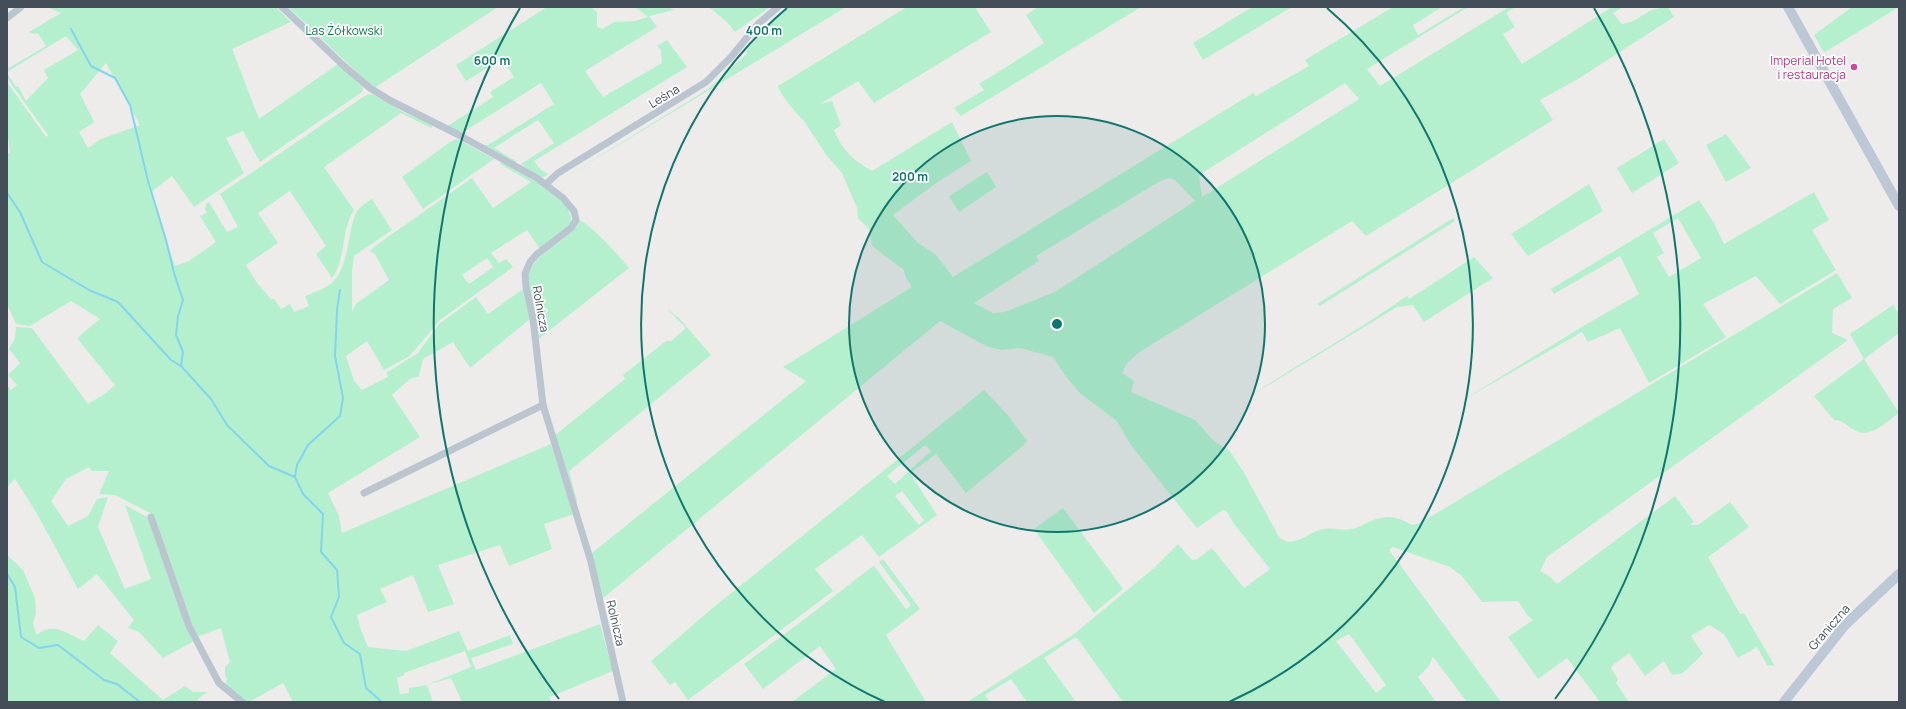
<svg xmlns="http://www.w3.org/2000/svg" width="1906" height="709" font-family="Manrope,sans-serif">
  <rect width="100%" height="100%" fill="#eeebeb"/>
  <g fill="#b5f0ce" fill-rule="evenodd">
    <path d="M 47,7 L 276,7 L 291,22 L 232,49 L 259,119 L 338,64 L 363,87 L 362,92 L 260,162 L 243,131 L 226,138 L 244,173 L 194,207 L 172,176 L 151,192 L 175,266 L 189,261 L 216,242 L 200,216 L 207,213 L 205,209 L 206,204 L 209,202 L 227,232 L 238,227 L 220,194 L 363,97 L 369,94 L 374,95 L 403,112 L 433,125 L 431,128 L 401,113 L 324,167 L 354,210 C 341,230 346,260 332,278 L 316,254 L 326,246 L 290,191 L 258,213 L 278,243 L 246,265 L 257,283 L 271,299 L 274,299 L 281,309 L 290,304 L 294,312 L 309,306 L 305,296 C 342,284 343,271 350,234 C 352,226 353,218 357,211 C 361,206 367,202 372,199 L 392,230 L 354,256 L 352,271 L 352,311 L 357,303 L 389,280 L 375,254 L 370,251 L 375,246 L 472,178 L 493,208 L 531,182 L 500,164 L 502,162 C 521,172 579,199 570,225 L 540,249 L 527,230 L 491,253 L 499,263 L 506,259 L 513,267 L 440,320 L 414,351 L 408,357 L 384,370 L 367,341 L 346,356 L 354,381 L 362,390 L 388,377 L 386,373 L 418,353 L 439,324 L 476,297 L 488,314 L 523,289 L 530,319 L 470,368 L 453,342 L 423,359 L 419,376 L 410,379 L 392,395 L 420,437 L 328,493 L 339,516 L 342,533 L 551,444 L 574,514 L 544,524 L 552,549 L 509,566 L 500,545 L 438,565 L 454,604 L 428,612 L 413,575 L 380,589 L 387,602 L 357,615 L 361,630 L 368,647 L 406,651 L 459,631 L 468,651 L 510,635 L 513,644 L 471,658 L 476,670 L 600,624 L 613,671 L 549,697 L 551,702 L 462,702 L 451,678 L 427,685 L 433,702 L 293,702 L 283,683 L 249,702 L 245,702 L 225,685 L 227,679 L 225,675 L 225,667 L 230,662 L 221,628 L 197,637 L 152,514 L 115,495 L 99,494 L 109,471 L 92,471 L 89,467 L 66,479 L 51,501 L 68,526 L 88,516 L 97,499 L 108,497 L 98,527 L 125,589 L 151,579 L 125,505 L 149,518 L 194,641 L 163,658 L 139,632 L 128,628 L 134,620 L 97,574 L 78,589 L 36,512 L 15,479 L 7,487 L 7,385 L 11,390 L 17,385 L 8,375 L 20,363 L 9,349 L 15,338 L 16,327 L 32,328 L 88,404 L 106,393 L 115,385 L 77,338 L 100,319 L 71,301 L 30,326 L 16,324 L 7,304 L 7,155 L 10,152 L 7,130 L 7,82 L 46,137 L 48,135 L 7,78 L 7,73 L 16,87 L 18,86 L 26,101 L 48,78 L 44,70 L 78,50 L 66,36 L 7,72 L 7,69 L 46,46 L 38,33 L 34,34 L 29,32 L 61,13 ZM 106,63 L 140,125 L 101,139 L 88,148 L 79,132 L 94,122 L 80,94 ZM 487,258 L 493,267 L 469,284 L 462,275 ZM 465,651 L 471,667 L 427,685 L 409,688 L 409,693 L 400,694 L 397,678 L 404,675 L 404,673 Z"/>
    <polygon points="288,7 498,7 374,88"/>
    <polygon points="547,7 591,7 597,12 597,27 602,29 614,22 635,21 648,17 635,7 668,7 674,10 649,16 657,27 585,71 603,97 662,63 661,50 657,46 667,40 687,67 534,161 540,169 548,174 544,177 537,176 521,164 554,143 538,120 494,148 516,161 518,160 515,163 483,145 488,145 554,104 541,83 460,134 446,127 493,97 490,92 514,77 502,59 466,81 456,65"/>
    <polygon points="709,7 770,7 735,32 728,23"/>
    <polygon points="790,7 846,7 556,183 708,89 747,54 747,50 769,23"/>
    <path d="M 907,7 L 978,7 L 976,9 L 991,32 L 874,103 L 858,81 L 820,104 L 832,101 L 841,125 L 834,130 C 843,151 852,159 872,171 L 952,122 L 971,161 L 939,181 L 893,215 L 918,243 L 935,254 L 953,277 L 1253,93 L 1256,96 L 1309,66 L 1305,60 L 1393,7 L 1442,7 L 1413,25 L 1418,35 L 1464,7 L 1468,7 L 1367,69 L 1380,86 L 1509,7 L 1515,7 L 1506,13 L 1515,27 L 1503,34 L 1522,64 L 1612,7 L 1623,7 L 1613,13 L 1622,24 C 1640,22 1646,7 1668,7 L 1674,17 L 1578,79 L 1540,100 L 1553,120 L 1366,236 L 1352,221 L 1141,351 L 1127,363 L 1122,373 L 1134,381 L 1131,392 L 1195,420 L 1215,442 L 1229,450 L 1243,471 L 1278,535 C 1291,552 1307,532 1323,529 C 1332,527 1342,531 1351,529 C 1358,528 1364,524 1371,521 C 1388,514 1397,517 1412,525 L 1420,523 L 1837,273 L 1852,298 L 1833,309 L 1832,333 L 1848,340 L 1547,557 L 1540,571 L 1549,576 L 1557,584 L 1675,496 L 1694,522 L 1690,525 L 1698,525 L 1730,502 L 1749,527 L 1708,557 L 1740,614 L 1744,613 L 1775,666 L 1767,665 L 1757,647 L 1738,658 L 1724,634 L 1709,625 L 1691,636 L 1703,654 L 1683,673 L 1672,675 L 1664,661 L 1645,676 L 1629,653 L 1613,665 L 1611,668 L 1618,679 L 1616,683 L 1629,702 L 1600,702 L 1567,658 L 1538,679 L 1508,637 L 1533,620 L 1528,616 L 1518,601 L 1482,602 L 1462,576 L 1450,567 L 1393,547 L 1389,550 L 1501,702 L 1467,702 L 1433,657 L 1428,667 L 1418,677 L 1436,702 L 1123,702 L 1077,638 L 1074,638 L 1044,658 L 1076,702 L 1027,702 L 1011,679 L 985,695 L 990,702 L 967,702 L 1074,634 L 1154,568 L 1178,544 L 1192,560 L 1197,559 L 1212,548 L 1244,588 L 1270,569 L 1234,524 L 1227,512 L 1223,510 L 1197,528 L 1130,444 L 1117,421 L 1081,394 L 1067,378 L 1053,357 L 1020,348 L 1001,350 L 986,346 L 940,321 L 602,599 L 583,532 L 586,530 L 586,536 L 592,553 L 806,381 L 783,367 L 912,287 L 906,278 L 904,270 L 872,246 L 869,229 L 858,218 L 857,208 L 842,173 L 827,156 L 804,121 C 798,116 779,93 778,86 ZM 1345,83 L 1359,99 L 1202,197 L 1199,175 ZM 1170,178 L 1175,180 L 1195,201 L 1055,292 L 1005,312 L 993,313 L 974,303 L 1039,261 L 1036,256 L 1160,181 ZM 1349,634 L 1386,685 L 1376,693 L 1336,641 Z"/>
    <polygon points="1038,7 1141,7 961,116 954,108 984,90 979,84 1044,43 1026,15"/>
    <polygon points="1252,7 1292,7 1203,60 1193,43"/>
    <polygon points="1852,7 1899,7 1825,52 1823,51 1814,35"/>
    <polygon points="1726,134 1751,168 1726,182 1706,145"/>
    <polygon points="457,139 494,159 423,209 402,177 450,142"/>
    <polygon points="1664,139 1679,163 1632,193 1617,168"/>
    <polygon points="987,172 996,187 959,212 949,196"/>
    <polygon points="1589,184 1603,211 1528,256 1511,234"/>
    <path d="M 1814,192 L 1829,220 L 1812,230 L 1836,270 L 1780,304 L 1756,276 L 1703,304 L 1726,337 L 1649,383 L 1620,328 L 1588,342 L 1582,332 L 1458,403 L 1580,328 L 1639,294 L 1620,256 L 1554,294 L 1551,289 L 1699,200 L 1714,223 L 1724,244 ZM 1678,218 L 1701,258 L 1669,277 L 1657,257 L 1664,253 L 1653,233 Z"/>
    <polygon points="1453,218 1455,221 1320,306 1317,304"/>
    <path d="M 579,220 C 591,224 620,257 629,268 L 537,340 L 527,278 C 538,245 564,248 579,220 Z"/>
    <path d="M 1474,257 L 1493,278 L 1424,322 L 1413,305 L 1397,307 L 1249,397 C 1301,362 1356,332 1407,296 L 1409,299 Z"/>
    <path d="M 1893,305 L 1899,314 L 1899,333 L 1864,359 L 1899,413 C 1886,422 1868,441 1853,429 C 1846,425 1842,420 1834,420 L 1814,396 L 1864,359 L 1850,334 Z"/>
    <polygon points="667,309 679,318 711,355 569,471 577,501 575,504 554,436 625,379 623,375 666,341 671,341 686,328"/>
    <path d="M 984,390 L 1007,414 L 1027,441 L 1023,446 L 966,493 L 936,454 L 910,473 L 937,515 L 879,557 L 862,535 L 815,569 L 833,591 L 688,700 L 675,682 L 670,685 L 651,661 L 715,606 ZM 925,445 L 931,451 L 895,484 L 887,476 ZM 902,491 L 924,520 L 919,525 L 895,496 Z"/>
    <polygon points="1063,508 1123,589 1094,613 1034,529"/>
    <path d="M 7,555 L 23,570 L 35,598 L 36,613 L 33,624 L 37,635 C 53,621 67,634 84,641 L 98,625 L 118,641 L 110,653 L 163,700 L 185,686 L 193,692 L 207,692 L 199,698 L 197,702 L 7,702 Z"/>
    <polygon points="883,559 920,609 886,635 926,702 792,702 836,669 820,646 763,689 744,664 810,615 869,569 874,566 906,609 911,605 879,562"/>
  </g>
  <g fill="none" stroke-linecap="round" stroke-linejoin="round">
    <g stroke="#80d5ef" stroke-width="2">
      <polyline points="71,29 91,66 115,78 130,105 148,181 166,240 174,273 183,300 178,316 176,335 183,352 181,366"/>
      <polyline points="7,193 20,212 42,262 89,290 118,302 171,360 181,366 211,399 227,425 269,466 295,477 303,494 323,514 321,552 337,570 339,597 331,617 344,643 360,654 366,688 382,702"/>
      <polyline points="295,477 297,465 308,445 340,416 343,398 335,356 337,310 340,290"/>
      <polyline points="7,574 15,587 21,637 39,648 58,645 104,680 117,684 140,702"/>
    </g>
    <g stroke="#bbc5cf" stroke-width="7">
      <polyline points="282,7 344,66 370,88 391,101 457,134 537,178 563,198 574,211 576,220 571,228 537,254 530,262 525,274 526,287 533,319 543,405 591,562 623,702"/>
      <polyline points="7,18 21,7"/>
      <polyline points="546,184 558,173 706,82 731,57 758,24 778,7"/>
      <polyline points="364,493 543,405"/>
      <polyline points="151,517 189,626 202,651 219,683 242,702"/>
    </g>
    <g stroke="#bcc8d6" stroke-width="10">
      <polyline points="1788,7 1899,206"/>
      <polyline points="1784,702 1845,625 1899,574"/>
    </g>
  </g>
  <circle cx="1057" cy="324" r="208" fill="#0f766e" fill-opacity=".12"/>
  <g fill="none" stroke="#0f766e" stroke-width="2">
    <circle cx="1057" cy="324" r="208"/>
    <path d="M885 702A415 415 0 0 1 787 8M1327 8A415 415 0 0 1 1229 702"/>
    <path d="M559 699A623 623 0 0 1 520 8M1594 8A623 623 0 0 1 1555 699"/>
  </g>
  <circle fill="#d1479c" stroke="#fff" stroke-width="1.5" cx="1854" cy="67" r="4"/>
  <g text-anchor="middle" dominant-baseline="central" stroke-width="3.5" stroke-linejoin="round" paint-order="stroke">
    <g font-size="12" fill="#127c4a" stroke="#fff">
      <text x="344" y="30">Las Żółkowski</text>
    </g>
    <g font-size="12" fill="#b23c85" stroke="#fff" text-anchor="end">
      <text x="1846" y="60">Imperial Hotel<tspan x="1846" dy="14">i restauracja</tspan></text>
    </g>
    <g font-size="12" fill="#434e59" stroke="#fff">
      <text transform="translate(664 96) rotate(-31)">Leśna</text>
      <text transform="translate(541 309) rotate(80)">Rolnicza</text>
      <text transform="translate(616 623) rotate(77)">Rolnicza</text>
      <text transform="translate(1829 627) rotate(-49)">Graniczna</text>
    </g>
  </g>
  <circle cx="1057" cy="324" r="6" fill="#0f766e" stroke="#fff" stroke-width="2"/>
  <g font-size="12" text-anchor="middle" font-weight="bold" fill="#0f766e" stroke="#fff" stroke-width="3.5" stroke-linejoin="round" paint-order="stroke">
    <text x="764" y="35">400 m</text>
    <text x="492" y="65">600 m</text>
    <text x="910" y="181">200 m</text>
  </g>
  <rect width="1906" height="709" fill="none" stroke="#434e59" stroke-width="16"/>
</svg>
